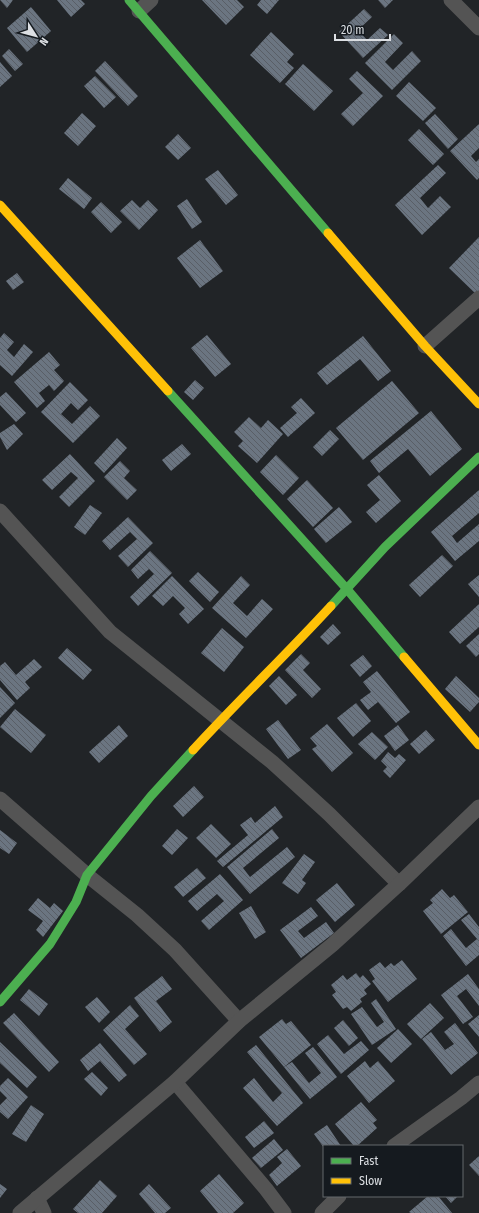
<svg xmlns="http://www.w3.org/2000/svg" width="479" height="1213" font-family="'Fira Sans Condensed',sans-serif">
  <defs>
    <pattern id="building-back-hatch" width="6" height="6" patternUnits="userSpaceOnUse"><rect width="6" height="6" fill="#6b7581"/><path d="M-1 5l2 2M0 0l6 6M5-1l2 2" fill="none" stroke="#595e66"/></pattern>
  </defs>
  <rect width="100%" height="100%" fill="#212427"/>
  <g fill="url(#building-back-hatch)">
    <polygon points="0,0 13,0 7,8"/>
    <polygon points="57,0 81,0 85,4 71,17"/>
    <polygon points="202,0 237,0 244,7 226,25"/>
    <polygon points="261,0 279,0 267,14 257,5"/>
    <polygon points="378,0 393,0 385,8"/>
    <polygon points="31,7 51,31 27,52 7,28"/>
    <polygon points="364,9 372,17 358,30 367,40 380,28 388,35 363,58 339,32"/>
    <polygon points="271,32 294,54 287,62 294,68 280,83 250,55"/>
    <polygon points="394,34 403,43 385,62 393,70 412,51 421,61 392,90 365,63"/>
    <polygon points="9,49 23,64 15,71 2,56"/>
    <polygon points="105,61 138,96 128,106 95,71"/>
    <polygon points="0,62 12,76 0,87"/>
    <polygon points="303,64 333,91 314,111 285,84"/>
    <polygon points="357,71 383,96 353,126 341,114 363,93 349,79"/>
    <polygon points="95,76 116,97 104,108 84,86"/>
    <polygon points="409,82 436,108 423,121 396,96"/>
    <polygon points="82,113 96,126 78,146 64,133"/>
    <polygon points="435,114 458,139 448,149 425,123"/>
    <polygon points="479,124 479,148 471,156 476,162 479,159 479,178 477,180 450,151"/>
    <polygon points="419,129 444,154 433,165 408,140"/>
    <polygon points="178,134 191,148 178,160 165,147"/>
    <polygon points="438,165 446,173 420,198 428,208 440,196 451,207 422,235 395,205"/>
    <polygon points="218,170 238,195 226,205 205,179"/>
    <polygon points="68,178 92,198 84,209 59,189"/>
    <polygon points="187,199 202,222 192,229 177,206"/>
    <polygon points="132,200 140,208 148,200 158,210 139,230 120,211"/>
    <polygon points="101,202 122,222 111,233 91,212"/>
    <polygon points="479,237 479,294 478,296 449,268"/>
    <polygon points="200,240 223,271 200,288 177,258"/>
    <polygon points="17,273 24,282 13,290 6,281"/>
    <polygon points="4,333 14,342 7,350 14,357 24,344 33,352 12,376 0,365 0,338"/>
    <polygon points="207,335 231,364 215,377 191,348"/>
    <polygon points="363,336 391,371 378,381 360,359 327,385 317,373"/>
    <polygon points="49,352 60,365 54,370 64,381 54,391 49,385 39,393 45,401 37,408 14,382"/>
    <polygon points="195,380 204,388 193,400 184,392"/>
    <polygon points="392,381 419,413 363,460 336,428"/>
    <polygon points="70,382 88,400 78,410 71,403 61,414 72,424 90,406 100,416 73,443 41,412"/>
    <polygon points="6,392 26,413 16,422 0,405 0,397"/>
    <polygon points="301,398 315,413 288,437 280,428 297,413 291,407"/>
    <polygon points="431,411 462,449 430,476 408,449 379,473 370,461"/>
    <polygon points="249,417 261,428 268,420 283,434 257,463 238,446 243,441 234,432"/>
    <polygon points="14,424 23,434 7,450 0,437 0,433"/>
    <polygon points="330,430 339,439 322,456 313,447"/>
    <polygon points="117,438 127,448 104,473 94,463"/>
    <polygon points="182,444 191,454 171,471 162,460"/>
    <polygon points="70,454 95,481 69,507 59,497 78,478 71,472 52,490 42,480"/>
    <polygon points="276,455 299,478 283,495 260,472"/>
    <polygon points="120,461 130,471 124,478 137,490 127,500 104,477"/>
    <polygon points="379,475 401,501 376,523 366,512 380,500 367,485"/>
    <polygon points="307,480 333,508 313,527 287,499"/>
    <polygon points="479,490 479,513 452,536 457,543 479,524 479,541 455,561 431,532"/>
    <polygon points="90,505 102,513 85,535 74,527"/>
    <polygon points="339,507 352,522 326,543 314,529"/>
    <polygon points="128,517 153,543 128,567 118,556 137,539 130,532 110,550 102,541"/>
    <polygon points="150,551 172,573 138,606 130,597 154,574 149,569 138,579 131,570"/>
    <polygon points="442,555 453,566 420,597 409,585"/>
    <polygon points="198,572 219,592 210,602 189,581"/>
    <polygon points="479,575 479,597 468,584"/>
    <polygon points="172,576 204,609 188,624 179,614 185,608 173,596 163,606 152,596"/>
    <polygon points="241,576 250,585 233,603 247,616 262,599 273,609 246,638 212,608"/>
    <polygon points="479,604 479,627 460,644 449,632"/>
    <polygon points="333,624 341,633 328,645 320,637"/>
    <polygon points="222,628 244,647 224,672 201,653"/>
    <polygon points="479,634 479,654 476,657 466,646"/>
    <polygon points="67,648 92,670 83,680 58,658"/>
    <polygon points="301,654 310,663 303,670 321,689 312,698 285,670"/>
    <polygon points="363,655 372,666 360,677 350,665"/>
    <polygon points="34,659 42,667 25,682 30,688 17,700 0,680 0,666 5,662 16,675"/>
    <polygon points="377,671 410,712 396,723 378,702 368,710 360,700 371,692 363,682"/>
    <polygon points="279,676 297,695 286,705 269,686"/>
    <polygon points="456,676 479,698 479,702 470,712 445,689"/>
    <polygon points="0,687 15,703 0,718"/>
    <polygon points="356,703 371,721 353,737 337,718"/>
    <polygon points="15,709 46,735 31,753 0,727"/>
    <polygon points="278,720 301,750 288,759 266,729"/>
    <polygon points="327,724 353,753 332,772 312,749 317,746 310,738"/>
    <polygon points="119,725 128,736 99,763 89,752"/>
    <polygon points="398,725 409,740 395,751 384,736"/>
    <polygon points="426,730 435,740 419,754 410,744"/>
    <polygon points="372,732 388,747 375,760 358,744"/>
    <polygon points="388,752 395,758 399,754 406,760 390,778 383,771 387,767 381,761"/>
    <polygon points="194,786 204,797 183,817 173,806"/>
    <polygon points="275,806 283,817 223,867 217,861 248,835 240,825 251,817 255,823"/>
    <polygon points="211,824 231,844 216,858 196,838"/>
    <polygon points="177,829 188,838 172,855 162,846"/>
    <polygon points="272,829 279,838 243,868 250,877 287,847 295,857 250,894 227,867"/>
    <polygon points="0,830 17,843 9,854 0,848"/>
    <polygon points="304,854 315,862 302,880 306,883 298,894 282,883"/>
    <polygon points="197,868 206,878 183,897 174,887"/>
    <polygon points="220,874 243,900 209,930 201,921 224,901 217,894 197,911 188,901"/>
    <polygon points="337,883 355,905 335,922 316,900"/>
    <polygon points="442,889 450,898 454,895 468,912 441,934 423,911 433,903 430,900"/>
    <polygon points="38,898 50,908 54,903 63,911 43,937 36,930 43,921 28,910"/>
    <polygon points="251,906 266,932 255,939 239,913"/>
    <polygon points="311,907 318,916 298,931 304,938 326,922 334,933 301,958 280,930"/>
    <polygon points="469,914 479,927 479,955 466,966 443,936 451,929 466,948 477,939 461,920"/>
    <polygon points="402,960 417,979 388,1002 372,981 375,979 369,970 380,962 385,968 391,963 394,966"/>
    <polygon points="356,973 360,978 363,975 371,984 364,990 367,994 360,999 362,1002 351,1011 347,1007 343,1009 332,995 336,992 331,985 343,975 347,980"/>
    <polygon points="468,974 479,989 479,1006 466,989 457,996 473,1017 463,1024 441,995"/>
    <polygon points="162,976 172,989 156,1001 172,1022 160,1032 134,998"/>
    <polygon points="29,989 48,1004 39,1016 20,1000"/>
    <polygon points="97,997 110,1012 99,1023 85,1007"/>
    <polygon points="376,999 396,1029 372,1045 351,1014 362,1007 377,1027 384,1022 371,1003"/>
    <polygon points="430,1003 444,1018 421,1039 407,1024"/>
    <polygon points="130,1005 139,1016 125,1029 147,1054 134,1065 103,1030"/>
    <polygon points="14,1013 59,1062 49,1072 3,1023"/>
    <polygon points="479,1015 479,1037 468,1024"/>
    <polygon points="282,1019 286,1024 291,1021 311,1045 284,1067 259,1037"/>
    <polygon points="343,1020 358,1038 349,1046 334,1028"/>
    <polygon points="455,1023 478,1053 451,1075 422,1039 431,1032 445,1050 454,1044 444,1032"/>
    <polygon points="398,1029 412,1044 391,1063 377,1048"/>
    <polygon points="328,1035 344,1054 361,1041 369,1050 341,1074 317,1044"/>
    <polygon points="0,1042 37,1077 27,1088 0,1063"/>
    <polygon points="100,1043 127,1075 119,1082 100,1061 88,1071 80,1060"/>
    <polygon points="256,1045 303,1103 277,1126 243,1088 254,1078 273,1102 282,1093 247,1052"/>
    <polygon points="313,1047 337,1077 310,1099 284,1067 292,1062 309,1083 321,1073 305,1053"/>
    <polygon points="365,1061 370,1068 378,1061 395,1081 369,1103 347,1076"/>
    <polygon points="92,1072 108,1088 101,1096 84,1079"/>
    <polygon points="8,1078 28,1097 8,1119 0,1112 0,1105 7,1098 0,1091 0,1086"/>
    <polygon points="361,1102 377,1120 373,1123 377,1128 357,1146 354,1146 335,1124"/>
    <polygon points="31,1105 44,1114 26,1142 12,1134"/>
    <polygon points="264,1121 274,1133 254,1148 245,1137"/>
    <polygon points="327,1125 341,1146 324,1146 324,1148 314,1134"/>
    <polygon points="274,1139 283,1150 261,1168 252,1158"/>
    <polygon points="287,1149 301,1166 277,1186 269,1175 282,1163 277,1157"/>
    <polygon points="479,1156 479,1176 469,1165"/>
    <polygon points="219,1174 244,1203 233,1213 218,1213 200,1191"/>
    <polygon points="100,1180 117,1196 102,1213 78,1213 73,1209"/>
    <polygon points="0,1184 7,1189 0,1198"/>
    <polygon points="149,1184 171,1208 165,1213 155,1213 139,1194"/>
    <polygon points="428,1196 438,1196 452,1213 411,1213 409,1212"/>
    <polygon points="445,1196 458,1196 451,1203"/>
  </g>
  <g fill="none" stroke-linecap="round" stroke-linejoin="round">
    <g stroke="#545454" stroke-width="15">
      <polyline points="451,0 479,28"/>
      <polyline points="139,11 151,0"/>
      <polyline points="425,346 479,298"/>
      <polyline points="0,511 110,632 272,762 329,814 399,884"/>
      <polyline points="0,799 87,875 137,915 175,950 239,1021"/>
      <polyline points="175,1082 266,1189 284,1213"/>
      <polyline points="394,1146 461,1098 479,1083"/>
      <polyline points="37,1198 44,1213"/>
      <polyline points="20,1213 175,1082 239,1021 332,945 399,884 479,807"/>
      <polyline points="322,1213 339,1196"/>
    </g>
    <g stroke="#4caf50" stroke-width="9">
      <polyline points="129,0 328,233"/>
      <polyline points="168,391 346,588 404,657"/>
      <polyline points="331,606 385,547 479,457"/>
      <polyline points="0,1002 50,944 76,902 87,875 151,796 193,750"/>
    </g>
    <g stroke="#ffc107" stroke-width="9">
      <polyline points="0,205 168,391"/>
      <polyline points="328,233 425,346 479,404"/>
      <polyline points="404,657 479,745"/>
      <path d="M 193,750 C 238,701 286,655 331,606"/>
    </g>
  </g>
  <rect x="323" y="1145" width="140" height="52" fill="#151a1f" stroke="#65696d"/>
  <rect x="331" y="1158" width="20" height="6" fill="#4caf50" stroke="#65696d"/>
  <text x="359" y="1165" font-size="12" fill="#dcdfe3">Fast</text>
  <rect x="331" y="1178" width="20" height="6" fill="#ffc107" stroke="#65696d"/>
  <text x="359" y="1185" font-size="12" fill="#dcdfe3">Slow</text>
  <g transform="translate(36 36) rotate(126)" stroke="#151a1f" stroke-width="3" paint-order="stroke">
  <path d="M0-3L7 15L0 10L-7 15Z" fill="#dcdfe3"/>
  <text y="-6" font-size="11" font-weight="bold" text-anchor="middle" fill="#dcdfe3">N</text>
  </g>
  <path d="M335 34v6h55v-6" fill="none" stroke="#dcdfe3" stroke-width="2"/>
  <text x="341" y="34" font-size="12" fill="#dcdfe3" stroke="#151a1f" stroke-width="3" paint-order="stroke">20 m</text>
</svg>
